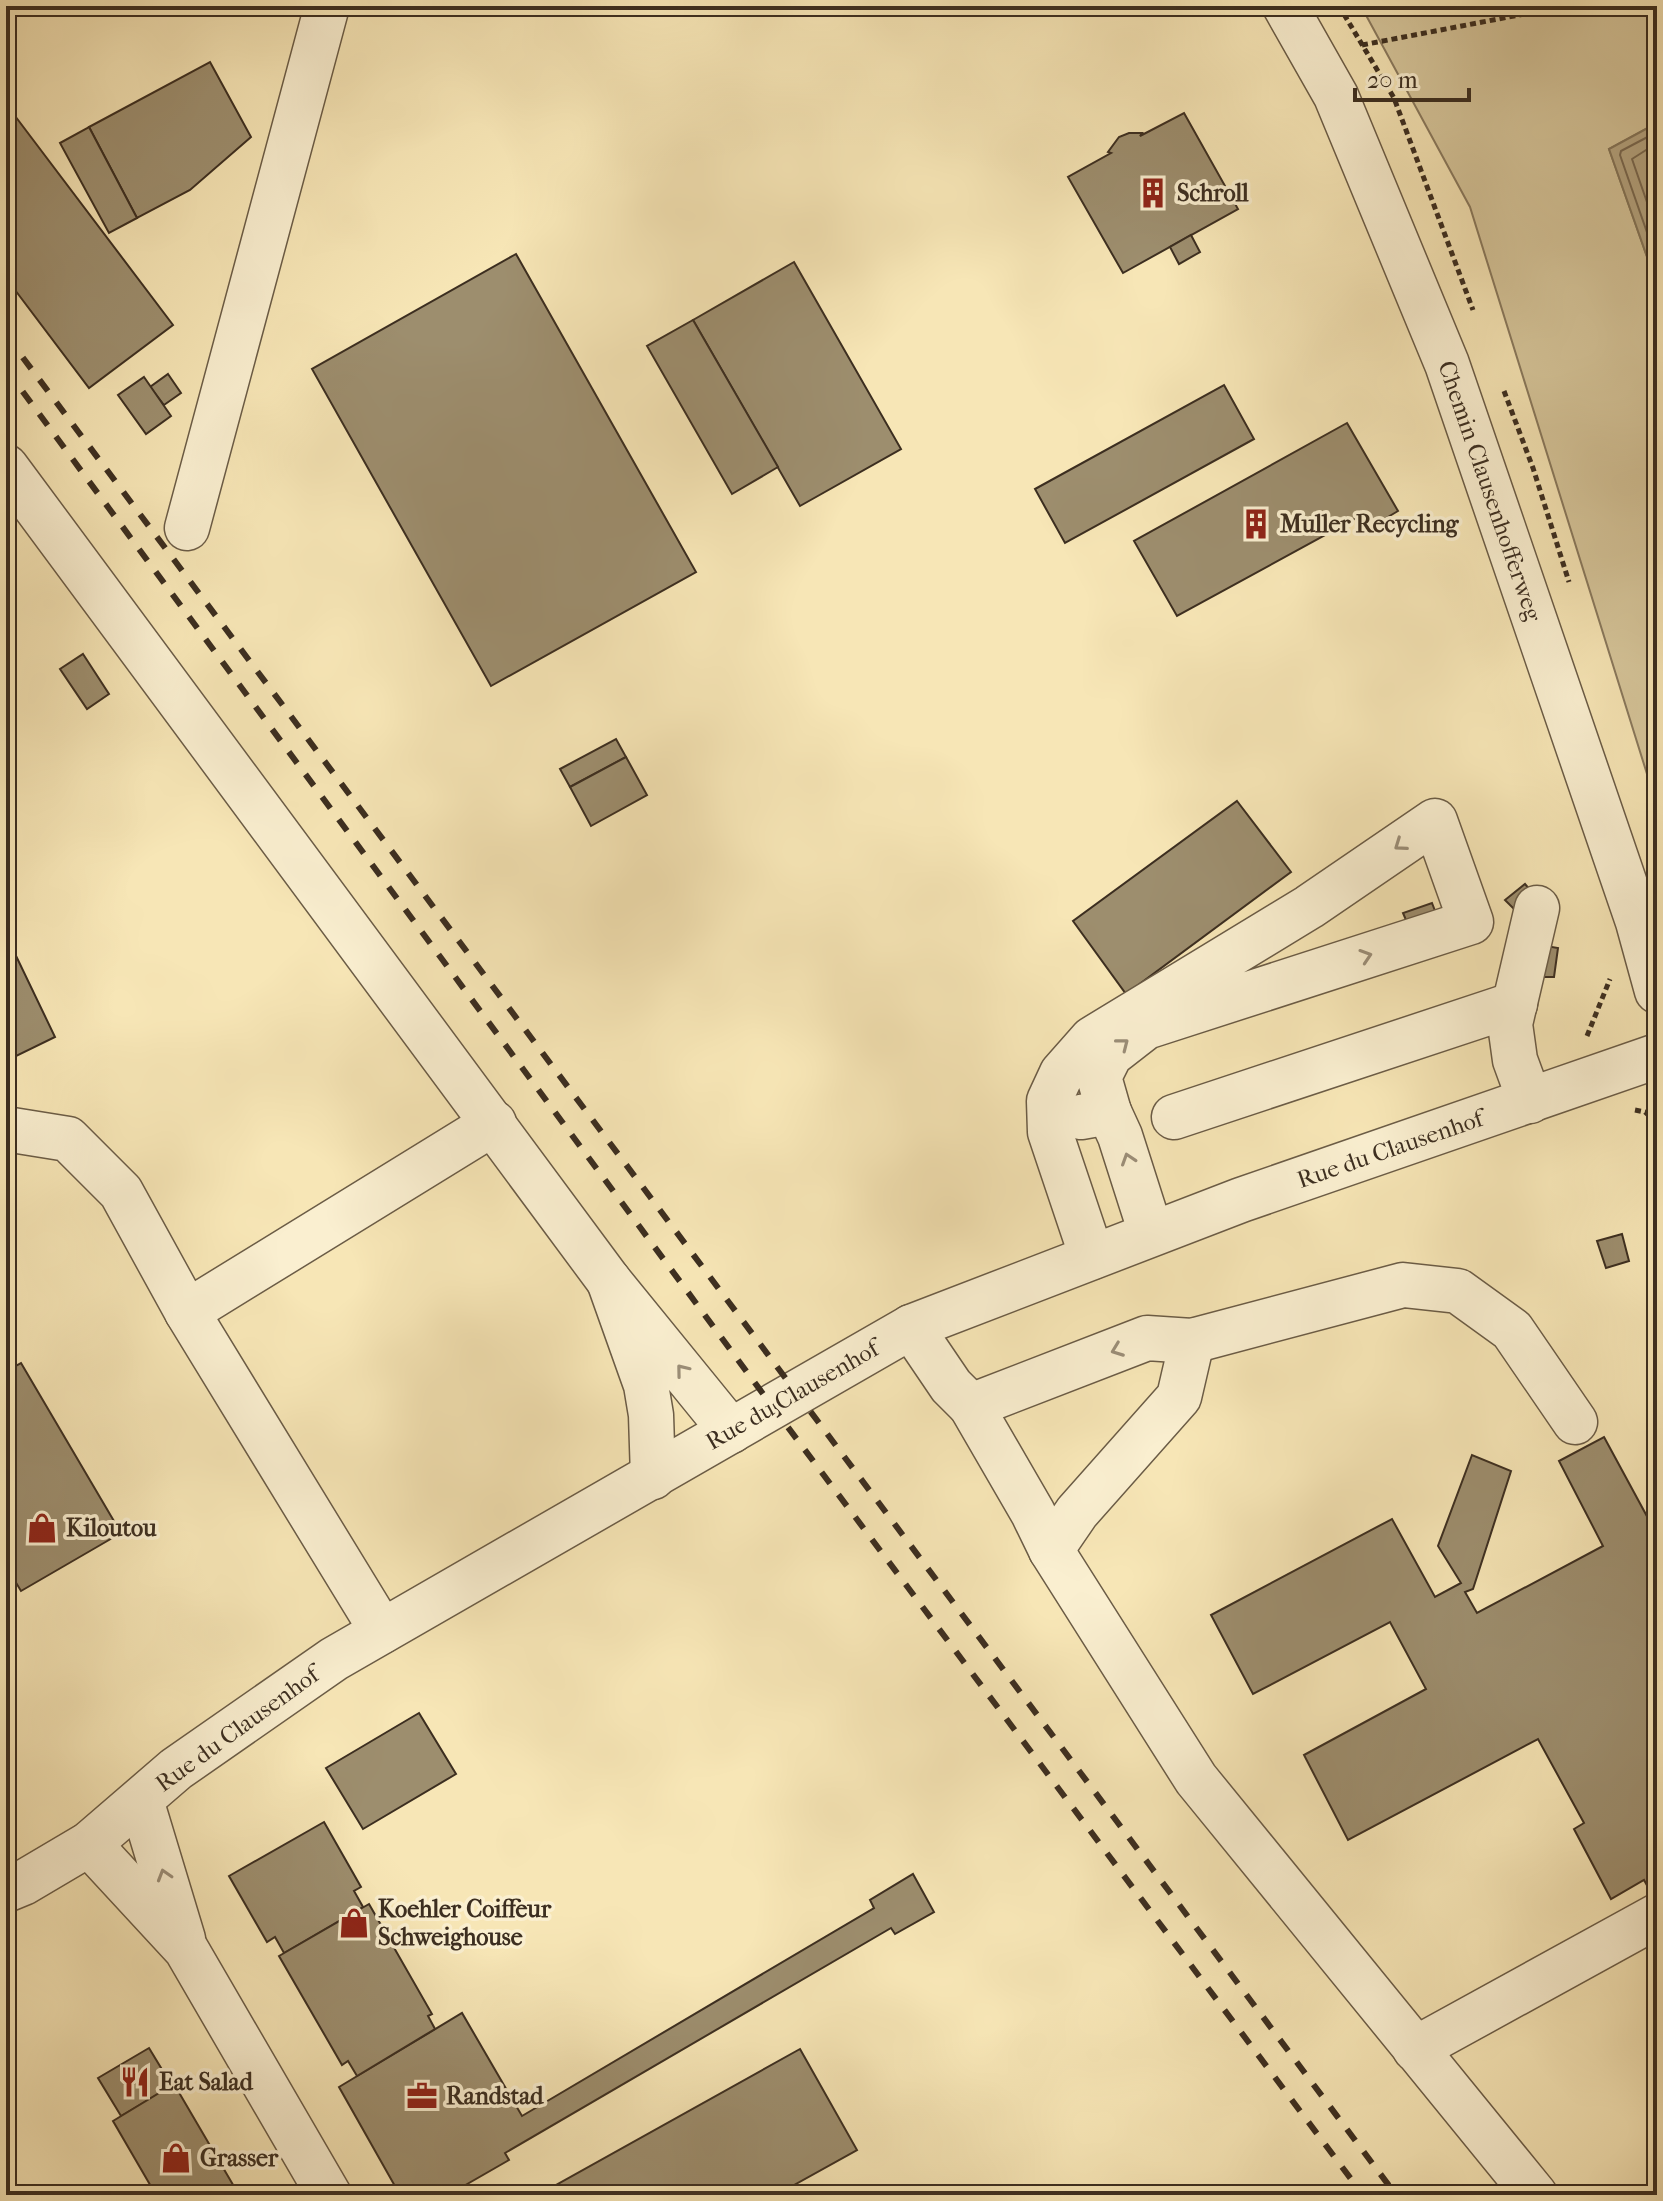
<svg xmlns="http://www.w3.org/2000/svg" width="1663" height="2201" font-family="'IM FELL French Canon',serif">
  <rect width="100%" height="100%" fill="#f7e6b6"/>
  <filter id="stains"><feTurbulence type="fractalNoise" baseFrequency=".0025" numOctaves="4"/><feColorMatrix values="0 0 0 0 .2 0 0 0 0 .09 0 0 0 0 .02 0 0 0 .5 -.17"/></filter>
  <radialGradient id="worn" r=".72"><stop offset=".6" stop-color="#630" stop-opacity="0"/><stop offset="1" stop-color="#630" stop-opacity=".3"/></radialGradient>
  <polygon fill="#d7c79c" stroke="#8a7a5e" stroke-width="2" points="1361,6 1657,6 1657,123 1609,149 1657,285 1657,806 1470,207"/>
  <polygon fill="#b7a783" stroke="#86775b" stroke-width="2" points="1657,123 1657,285 1609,149"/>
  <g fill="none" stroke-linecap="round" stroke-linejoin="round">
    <g stroke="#7a6a52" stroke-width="2">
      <polyline points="1657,132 1621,151 1620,155 1657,261"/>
      <polyline points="1657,143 1632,159 1657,231"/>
    </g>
  </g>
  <g fill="#9d8e6e" stroke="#3c2e20" stroke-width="2">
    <polygon points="210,62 251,137 190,190 137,218 89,127"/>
    <polygon points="6,104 173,325 89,388 6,278"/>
    <polygon points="1184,113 1238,209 1123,273 1068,177 1111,153 1108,152 1119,137 1129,133 1142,133 1140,136"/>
    <polygon points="89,127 137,218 109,233 60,143"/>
    <polygon points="1191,235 1200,252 1179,264 1170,247"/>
    <polygon points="516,254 696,572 491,686 312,369"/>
    <polygon points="794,262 901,449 800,506 693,320"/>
    <polygon points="693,320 778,467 732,494 647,346"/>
    <polygon points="168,374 181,393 164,405 150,387"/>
    <polygon points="144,377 171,416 146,434 118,395"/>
    <polygon points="1224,385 1254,439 1065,543 1035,489"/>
    <polygon points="1347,423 1398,511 1366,530 1358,517 1177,616 1134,541"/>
    <polygon points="83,654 109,694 87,709 60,669"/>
    <polygon points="616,739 626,757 570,787 560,769"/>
    <polygon points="626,757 647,795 591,826 570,787"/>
    <polygon points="1237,801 1291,872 1126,994 1073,921"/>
    <polygon points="1525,884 1536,897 1518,913 1505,900"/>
    <polygon points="1432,903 1440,924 1412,934 1403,913"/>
    <polygon points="6,935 55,1037 6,1061"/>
    <polygon points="1540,945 1558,948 1554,977 1537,977"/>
    <polygon points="1622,1234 1629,1261 1606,1268 1597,1241"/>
    <polygon points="21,1363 121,1533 21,1591 6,1566 6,1371"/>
    <polygon points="1604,1437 1649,1520 1657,1515 1657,1729 1650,1733 1657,1747 1657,1899 1655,1900 1644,1880 1611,1899 1574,1829 1584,1823 1538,1739 1348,1840 1304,1755 1426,1689 1390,1622 1253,1694 1211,1615 1392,1519 1435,1597 1461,1583 1438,1546 1472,1455 1511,1471 1473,1589 1465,1592 1477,1613 1603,1546 1559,1461"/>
    <polygon points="419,1713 456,1774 363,1829 326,1768"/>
    <polygon points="324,1822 361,1887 354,1891 363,1907 284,1953 275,1937 267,1942 229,1876"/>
    <polygon points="913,1874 934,1912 895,1934 891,1928 505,2153 509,2160 448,2195 400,2195 339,2087 462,2013 522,2116 874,1908 870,1900"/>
    <polygon points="369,1904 432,2014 428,2016 435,2029 357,2076 348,2061 342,2065 279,1956"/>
    <polygon points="149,2048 172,2086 121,2116 98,2078"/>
    <polygon points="800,2049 857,2150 776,2195 552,2195 549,2189"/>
    <polygon points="174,2084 239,2195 156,2195 113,2121"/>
  </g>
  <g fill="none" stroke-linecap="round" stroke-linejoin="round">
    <g stroke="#6b5c46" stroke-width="47">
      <g id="minor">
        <polyline points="1285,6 1336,96 1447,364 1638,922 1657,991"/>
        <polyline points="6,467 609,1281"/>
        <polyline points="187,528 327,6"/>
        <polyline points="1530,1101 1515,1060 1510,1024 1537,908"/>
        <polyline points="1081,1117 1109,1112 1120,1136 1151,1233"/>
        <polyline points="1174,1117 1515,1004"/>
        <polyline points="6,1133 12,1130 68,1139 121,1192 187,1312 382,1631"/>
        <polyline points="1092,1257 1050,1132 1049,1101 1062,1073 1092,1039 1309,907 1435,821 1471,922 1146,1027 1110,1055 1099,1077 1109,1112"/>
        <polyline points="187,1312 494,1123"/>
        <polyline points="911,1327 951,1386 971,1406 1033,1513 1051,1550 1196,1779 1535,2195"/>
        <polyline points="971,1406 1147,1338 1192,1341 1403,1285 1458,1291 1512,1330 1575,1422"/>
        <polyline points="653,1477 651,1415 646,1385 609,1281 731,1431"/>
        <polyline points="1051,1550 1077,1512 1179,1397 1192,1341"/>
        <polyline points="141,1800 183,1939"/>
        <polyline points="89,1844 186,1949 329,2195"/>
        <polyline points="6,1890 23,1883 89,1844 176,1769 334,1659 911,1327 1241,1200 1657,1056"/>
        <polyline points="1415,2049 1657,1916"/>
      </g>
    </g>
    <g stroke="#3c2e20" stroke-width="5" stroke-dasharray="6 4" stroke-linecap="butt">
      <polyline points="1339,6 1394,98 1473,310"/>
      <polyline points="1362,45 1566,6"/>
      <polyline points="1504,391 1533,468 1569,582"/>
      <polyline points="1587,1036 1610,979"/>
      <polyline points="1635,1110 1645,1112 1657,1123"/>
    </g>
    <use href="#minor" stroke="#faefd0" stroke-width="44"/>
    <g stroke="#3c2e20" stroke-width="6" stroke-dasharray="14 14" stroke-linecap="butt">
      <polyline points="6,335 1396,2195"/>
      <polyline points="6,369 772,1406 1363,2195"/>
    </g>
  </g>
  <defs><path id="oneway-chevron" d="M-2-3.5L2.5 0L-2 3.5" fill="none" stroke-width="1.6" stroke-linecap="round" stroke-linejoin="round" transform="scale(2)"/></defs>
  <g stroke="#9b8e78">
    <use href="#oneway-chevron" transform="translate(1400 845) rotate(145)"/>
    <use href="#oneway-chevron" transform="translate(1366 956) rotate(-18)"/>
    <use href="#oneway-chevron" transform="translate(1123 1044) rotate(-38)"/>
    <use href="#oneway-chevron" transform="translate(1128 1159) rotate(-108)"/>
    <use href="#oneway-chevron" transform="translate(1117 1350) rotate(159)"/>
    <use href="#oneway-chevron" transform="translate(682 1370) rotate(-129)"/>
    <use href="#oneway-chevron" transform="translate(164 1875) rotate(-107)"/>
  </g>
  <defs>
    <g id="building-bare" transform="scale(2.4)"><path d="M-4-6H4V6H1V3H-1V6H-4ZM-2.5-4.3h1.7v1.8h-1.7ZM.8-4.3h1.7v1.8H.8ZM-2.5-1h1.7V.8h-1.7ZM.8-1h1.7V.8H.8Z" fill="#8f2418" stroke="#faefd0" stroke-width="2.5" paint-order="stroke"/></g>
    <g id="shop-bare" transform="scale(2.4)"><path d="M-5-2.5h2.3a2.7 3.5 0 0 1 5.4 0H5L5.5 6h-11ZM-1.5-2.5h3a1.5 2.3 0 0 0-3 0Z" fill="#8f2418" stroke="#faefd0" stroke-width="2.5" paint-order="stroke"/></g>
    <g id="restaurant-bare" transform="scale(2.4)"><path d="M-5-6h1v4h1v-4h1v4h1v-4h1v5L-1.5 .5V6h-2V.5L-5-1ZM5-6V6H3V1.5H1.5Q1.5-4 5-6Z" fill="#8f2418" stroke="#faefd0" stroke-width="2.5" paint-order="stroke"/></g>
    <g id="office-bare" transform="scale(2.4)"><path d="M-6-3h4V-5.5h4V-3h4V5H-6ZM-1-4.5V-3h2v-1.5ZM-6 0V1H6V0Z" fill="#8f2418" stroke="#faefd0" stroke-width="2.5" paint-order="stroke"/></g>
  </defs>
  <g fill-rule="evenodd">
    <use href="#building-bare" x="1153" y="193"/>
    <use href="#building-bare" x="1256" y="524"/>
    <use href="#shop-bare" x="42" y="1528"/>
    <use href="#shop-bare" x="354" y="1923"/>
    <use href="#restaurant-bare" x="135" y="2082"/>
    <use href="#office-bare" x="422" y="2096"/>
    <use href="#shop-bare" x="176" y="2158"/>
  </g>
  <g text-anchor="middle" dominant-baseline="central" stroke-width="7" stroke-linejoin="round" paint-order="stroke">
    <g font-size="24" font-weight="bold" fill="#3c2e20" stroke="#faefd0" text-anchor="start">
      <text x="1177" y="193">Schroll</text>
      <text x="1280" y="524">Muller Recycling</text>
      <text x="66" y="1528">Kiloutou</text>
      <text x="378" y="1909">Koehler Coiffeur<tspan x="378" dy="28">Schweighouse</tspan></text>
      <text x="159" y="2082">Eat Salad</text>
      <text x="446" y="2096">Randstad</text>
      <text x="200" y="2158">Grasser</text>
    </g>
    <g font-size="24" fill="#3c2e20" stroke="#faefd0">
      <text transform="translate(1490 491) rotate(71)">Chemin Clausenhofferweg</text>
      <text transform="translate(1390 1149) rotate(-19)">Rue du Clausenhof</text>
      <text transform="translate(792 1395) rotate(-30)">Rue du Clausenhof</text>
      <text transform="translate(237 1729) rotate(-36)">Rue du Clausenhof</text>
    </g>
  </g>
  <rect width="1663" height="2201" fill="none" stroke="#f7e6b6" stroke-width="32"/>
  <rect x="8" y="8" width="1647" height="2185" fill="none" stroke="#3c2e20" stroke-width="4"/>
  <rect x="16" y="16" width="1631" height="2169" fill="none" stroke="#3c2e20" stroke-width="2"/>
  <path d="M1355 88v12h114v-12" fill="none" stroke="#3c2e20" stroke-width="4"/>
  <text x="1367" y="88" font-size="24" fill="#3c2e20" stroke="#faefd0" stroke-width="6" paint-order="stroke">20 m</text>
  <rect width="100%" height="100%" filter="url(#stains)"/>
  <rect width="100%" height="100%" fill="url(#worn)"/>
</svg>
